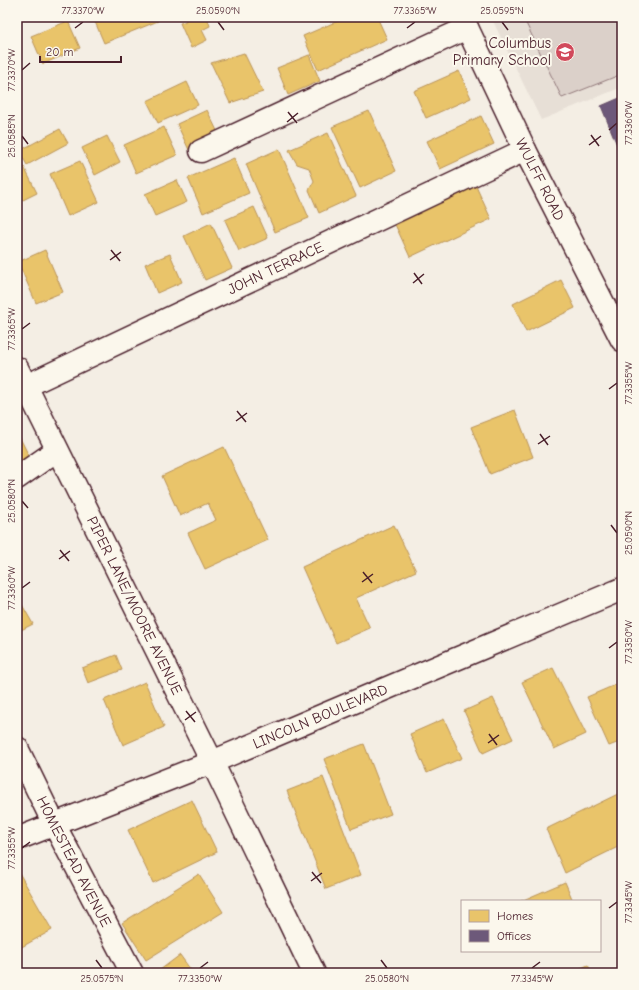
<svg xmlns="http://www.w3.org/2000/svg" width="639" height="990" font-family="'Comic Neue',sans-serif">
  <rect width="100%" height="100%" fill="#f4eee4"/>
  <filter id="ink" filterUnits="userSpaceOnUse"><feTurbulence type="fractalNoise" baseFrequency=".025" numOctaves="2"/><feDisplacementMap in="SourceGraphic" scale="8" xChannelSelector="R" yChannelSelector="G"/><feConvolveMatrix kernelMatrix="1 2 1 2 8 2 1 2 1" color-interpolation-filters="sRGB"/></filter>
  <g filter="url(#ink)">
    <polygon fill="#e7dfd6" points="491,17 622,17 622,87 541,120"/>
    <polygon fill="#dbd0c9" stroke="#92787a" points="523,17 622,17 622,74 562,98"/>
    <g fill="#e9c46a" stroke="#b99257">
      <polygon points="93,17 156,17 158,21 104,43"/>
      <polygon points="185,17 207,17 210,26 202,30 207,40 191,48 180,23 186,21"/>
      <polygon points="347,17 377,17 387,39 318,70 303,36"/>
      <polygon points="68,21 80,48 43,64 31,36"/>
      <polygon points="244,53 263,92 230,103 211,63"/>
      <polygon points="17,54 19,54 20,89 17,89"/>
      <polygon points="309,55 320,81 288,95 277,68"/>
      <polygon points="459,71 471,98 426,118 414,91"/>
      <polygon points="187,82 198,105 158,123 147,101"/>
      <polygon points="207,110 220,137 189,150 177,124"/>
      <polygon points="369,111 396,171 360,188 332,127"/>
      <polygon points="481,116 494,144 440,169 427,141"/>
      <polygon points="164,127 177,155 136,173 124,145"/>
      <polygon points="60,129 68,143 27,165 19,151"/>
      <polygon points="328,133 356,196 319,213 309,190 314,181 309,168 297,164 289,150"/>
      <polygon points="107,136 120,162 95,175 82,148"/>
      <polygon points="279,149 309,218 275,232 246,164"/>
      <polygon points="19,157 37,193 17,203 17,158"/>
      <polygon points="234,158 249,193 203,213 188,178"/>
      <polygon points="80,161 99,202 68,216 50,174"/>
      <polygon points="177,180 187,202 155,216 145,194"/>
      <polygon points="474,182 491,219 410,257 393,220"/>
      <polygon points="254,207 268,238 239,251 225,220"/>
      <polygon points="211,223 232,268 205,280 184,236"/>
      <polygon points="45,250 63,292 36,303 18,262"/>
      <polygon points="170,254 182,282 157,293 145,264"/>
      <polygon points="561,280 575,308 526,332 513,304"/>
      <polygon points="515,410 533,457 490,474 471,427"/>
      <polygon points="17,432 31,460 17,467"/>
      <polygon points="224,447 268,540 205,569 188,533 216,520 208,503 180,516 162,476"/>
      <polygon points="394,525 416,571 356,598 370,628 336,643 302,567"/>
      <polygon points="17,596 33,624 17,632"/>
      <polygon points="116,655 122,670 88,683 82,668"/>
      <polygon points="553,668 586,734 554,749 522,682"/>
      <polygon points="145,682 164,727 123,745 104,700"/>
      <polygon points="622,682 622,741 609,746 587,697"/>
      <polygon points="493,698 513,739 483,753 464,711"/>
      <polygon points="444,719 462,758 427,773 410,734"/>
      <polygon points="364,744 391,814 351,829 324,759"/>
      <polygon points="323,777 361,875 326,889 287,791"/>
      <polygon points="622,792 622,845 565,873 546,829"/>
      <polygon points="192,800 217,852 153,883 128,830"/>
      <polygon points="17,871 18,871 52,930 18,949"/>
      <polygon points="199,874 223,912 146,960 122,923"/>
      <polygon points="565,882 573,901 521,901"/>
      <polygon points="180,955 193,973 156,973"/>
      <polygon points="588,965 592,973 570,973"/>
    </g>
    <polygon fill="#6d597a" stroke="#624862" points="622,97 622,157 601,106"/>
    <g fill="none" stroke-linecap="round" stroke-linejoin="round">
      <g stroke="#4a1f2b" stroke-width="25">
        <g id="minor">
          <polyline points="201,151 467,28"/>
          <path id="s1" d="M 17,368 L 212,762 L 314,973"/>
          <path id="s2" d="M 26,386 L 525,150"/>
          <polyline points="17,478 57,450"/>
          <path id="s3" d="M 17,748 L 54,824 L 132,973"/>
          <path id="s4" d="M 17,839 L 212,762 L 622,589"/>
        </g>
      </g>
      <g stroke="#4a1f2b" stroke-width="25">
        <g id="major">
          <path id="s5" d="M 462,17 L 525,150 L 622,340"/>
        </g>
      </g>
      <use href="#minor" stroke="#fbf7ec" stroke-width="22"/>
      <use href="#major" stroke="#fbf7ec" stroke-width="22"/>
    </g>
  </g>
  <path fill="none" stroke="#4a1f2b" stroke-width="1.5" d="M 218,22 L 224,30M 502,22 L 508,30M 75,28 L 83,22M 407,28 L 415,22M 22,70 L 30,63M 288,112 L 297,123M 287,122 L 298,113M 609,130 L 617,123M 591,135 L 599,146M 22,136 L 28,144M 589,145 L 601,136M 111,250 L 120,261M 110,260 L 121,252M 414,273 L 422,284M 413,283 L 424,274M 22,329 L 30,323M 609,389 L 617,383M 237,411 L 246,422M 236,421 L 247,413M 540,434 L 548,445M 538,444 L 550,436M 22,501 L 28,508M 611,525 L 617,533M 60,550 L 69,561M 59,559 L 70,551M 363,572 L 372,583M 362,582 L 373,574M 22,588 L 30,582M 609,648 L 617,642M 186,711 L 195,722M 185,720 L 196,712M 489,734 L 497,745M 488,743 L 499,735M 22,848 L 30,842M 312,872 L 321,883M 311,881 L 322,873M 609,908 L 617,902M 96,960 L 102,968M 381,960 L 387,968M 200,968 L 208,962M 532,968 L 540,962"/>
  <defs>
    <g id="school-disc" transform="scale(1)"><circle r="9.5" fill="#d1495b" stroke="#fbf7ec"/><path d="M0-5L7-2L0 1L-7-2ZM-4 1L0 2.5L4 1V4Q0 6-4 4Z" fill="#fff"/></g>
  </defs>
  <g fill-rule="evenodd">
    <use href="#school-disc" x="565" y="52"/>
  </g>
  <g text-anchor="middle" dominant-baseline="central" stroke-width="4" stroke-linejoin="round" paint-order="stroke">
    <g font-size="15" fill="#4a1f2b" stroke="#fbf7ec" text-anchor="end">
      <text x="551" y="43">Columbus<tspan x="551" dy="17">Primary School</tspan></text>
    </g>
    <g font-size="15" fill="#4a1f2b" stroke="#fbf7ec">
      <text stroke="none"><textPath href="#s5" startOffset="180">WULFF ROAD</textPath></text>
      <text stroke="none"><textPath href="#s2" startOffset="276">JOHN TERRACE</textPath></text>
      <text stroke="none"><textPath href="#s1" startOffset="265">PIPER LANE/MOORE AVENUE</textPath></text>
      <text stroke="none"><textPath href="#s4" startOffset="327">LINCOLN BOULEVARD</textPath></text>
      <text stroke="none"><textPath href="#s3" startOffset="127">HOMESTEAD AVENUE</textPath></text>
    </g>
  </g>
  <rect width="639" height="990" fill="none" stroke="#fbf7ec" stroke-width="44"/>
  <rect x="461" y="900" width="140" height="52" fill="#fbf7ec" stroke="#b4a19f"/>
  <rect x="469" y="910" width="20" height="12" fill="#e9c46a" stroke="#b4a19f"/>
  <text x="497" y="920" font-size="12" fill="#4a1f2b">Homes</text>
  <rect x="469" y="930" width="20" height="12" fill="#6d597a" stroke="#b4a19f"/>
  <text x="497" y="940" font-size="12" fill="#4a1f2b">Offices</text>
  <path d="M40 56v6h81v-6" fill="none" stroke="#4a1f2b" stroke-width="2"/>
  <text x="46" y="56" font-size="12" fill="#4a1f2b" stroke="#fbf7ec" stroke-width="3" paint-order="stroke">20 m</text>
  <rect x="22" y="22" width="595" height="946" fill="none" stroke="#4a1f2b" stroke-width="1.5"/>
  <g font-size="10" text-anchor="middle" fill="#4a1f2b">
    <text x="83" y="14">77.3370°W</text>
    <text x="218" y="14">25.0590°N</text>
    <text x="415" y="14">77.3365°W</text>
    <text x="502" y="14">25.0595°N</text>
    <text transform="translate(11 70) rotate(-90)" y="4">77.3370°W</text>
    <text transform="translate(628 123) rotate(-90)" y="4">77.3360°W</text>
    <text transform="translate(11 136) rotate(-90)" y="4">25.0585°N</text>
    <text transform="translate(11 329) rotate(-90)" y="4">77.3365°W</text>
    <text transform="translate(628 383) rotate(-90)" y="4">77.3355°W</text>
    <text transform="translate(11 501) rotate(-90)" y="4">25.0580°N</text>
    <text transform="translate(628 533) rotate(-90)" y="4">25.0590°N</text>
    <text transform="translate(11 588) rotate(-90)" y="4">77.3360°W</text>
    <text transform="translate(628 642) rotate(-90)" y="4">77.3350°W</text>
    <text transform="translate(11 848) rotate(-90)" y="4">77.3355°W</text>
    <text transform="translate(628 902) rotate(-90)" y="4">77.3345°W</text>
    <text x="102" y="982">25.0575°N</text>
    <text x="200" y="982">77.3350°W</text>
    <text x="387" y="982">25.0580°N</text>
    <text x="532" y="982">77.3345°W</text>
  </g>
</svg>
